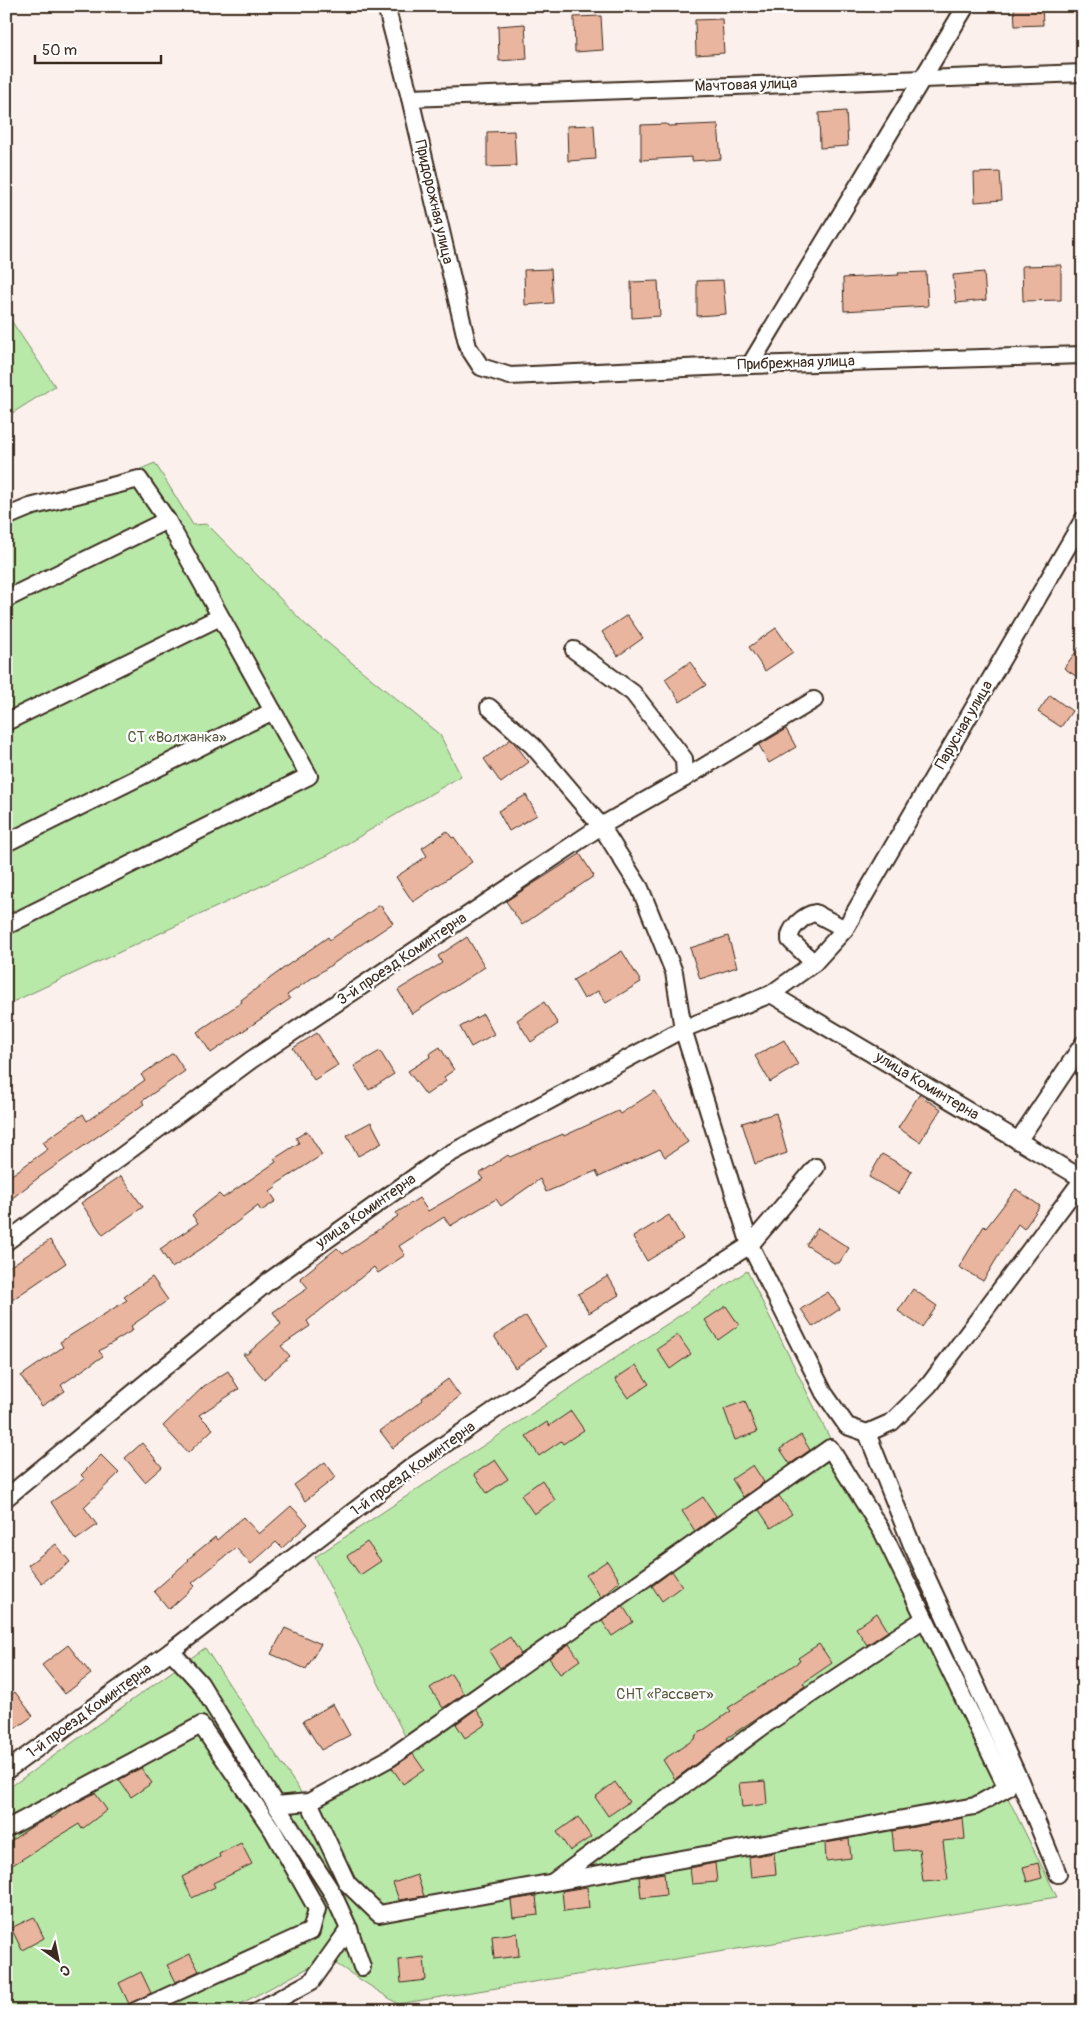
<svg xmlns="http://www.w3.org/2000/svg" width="1089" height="2017" font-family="Pangolin,sans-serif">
  <rect width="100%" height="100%" fill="#fbf0ec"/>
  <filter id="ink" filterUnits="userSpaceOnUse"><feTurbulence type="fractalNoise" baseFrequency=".02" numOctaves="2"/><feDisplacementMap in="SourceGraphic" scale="10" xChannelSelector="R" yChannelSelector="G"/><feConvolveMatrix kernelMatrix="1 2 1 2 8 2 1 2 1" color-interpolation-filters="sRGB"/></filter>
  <g filter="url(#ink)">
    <g fill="#b8e9a9" stroke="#7a8a64">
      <polygon points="6,313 55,386 6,417"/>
      <polygon points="155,463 193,525 207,524 306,625 440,735 461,776 328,855 6,1005 6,525"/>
      <polygon points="747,1271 1057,1897 398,2004 327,1958 227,2011 6,2011 6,1790 205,1648 304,1797 408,1742 315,1557"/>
    </g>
    <g fill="#eab59e" stroke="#3b2a1e">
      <polygon points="1014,6 1042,6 1043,25 1015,26"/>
      <polygon points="601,16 603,50 575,52 574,17"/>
      <polygon points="722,19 724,53 696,55 695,20"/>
      <polygon points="525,24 527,59 499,61 498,26"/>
      <polygon points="846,111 848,146 820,148 819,113"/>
      <polygon points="667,124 668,126 718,124 721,159 692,161 692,157 641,160 641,125"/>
      <polygon points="594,125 596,159 568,161 567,126"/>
      <polygon points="514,131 516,166 487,167 487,132"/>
      <polygon points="1000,172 1002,200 975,202 974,173"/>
      <polygon points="1061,265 1061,300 1023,301 1022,266"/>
      <polygon points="551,269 553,303 525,305 524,270"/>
      <polygon points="926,272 928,306 844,311 843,278 899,275 898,273"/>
      <polygon points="984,272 986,300 956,303 953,275"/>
      <polygon points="723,280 726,314 697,316 697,281"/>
      <polygon points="658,281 660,316 632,318 631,282"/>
      <polygon points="627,615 643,638 618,656 602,632"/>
      <polygon points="776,628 793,652 765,671 749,647"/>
      <polygon points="1083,642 1083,681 1064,668"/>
      <polygon points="690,662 706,685 680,702 665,679"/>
      <polygon points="1050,695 1072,711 1061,727 1038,712"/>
      <polygon points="786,729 796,747 769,763 759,745"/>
      <polygon points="511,739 529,762 501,783 484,759"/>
      <polygon points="526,795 537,815 509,831 498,811"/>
      <polygon points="447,831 452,838 454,837 472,862 413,902 396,877 427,856 422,848"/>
      <polygon points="580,854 594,876 522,925 506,901"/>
      <polygon points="380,905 393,923 287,995 290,999 211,1053 197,1032 242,1002 241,1000 288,965 328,937 330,940"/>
      <polygon points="728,936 737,967 700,979 690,948"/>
      <polygon points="467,937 485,967 412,1014 398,990 442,963 438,956"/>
      <polygon points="622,951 641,982 606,1003 598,991 584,999 573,980"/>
      <polygon points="544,1002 558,1024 531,1042 517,1020"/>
      <polygon points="483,1014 494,1034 471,1047 460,1027"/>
      <polygon points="317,1033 338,1065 314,1080 293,1048"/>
      <polygon points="784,1040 798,1065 770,1082 755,1056"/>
      <polygon points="440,1047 454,1070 444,1077 446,1081 426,1095 408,1071 430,1057 429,1054"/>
      <polygon points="380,1051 394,1074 369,1090 354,1066"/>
      <polygon points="173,1053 185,1071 142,1101 144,1104 38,1178 6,1203 6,1179 48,1149 43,1142 83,1114 87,1121 145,1080 141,1075"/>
      <polygon points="655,1091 688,1142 665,1157 660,1149 599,1177 596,1171 546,1192 540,1179 501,1206 496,1199 450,1226 444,1217 399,1246 405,1255 378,1273 374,1267 307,1321 310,1326 281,1346 290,1356 264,1379 243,1354 247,1354 281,1324 273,1312 308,1288 300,1278 337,1248 343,1254 398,1216 396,1213 419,1198 428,1211 483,1179 479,1174 508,1155 510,1157 563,1134 564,1136 618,1111 620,1114"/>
      <polygon points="919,1095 941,1109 920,1142 898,1128"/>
      <polygon points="776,1113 787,1153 755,1164 742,1123"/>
      <polygon points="371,1122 382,1143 358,1156 347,1135"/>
      <polygon points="307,1131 322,1155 275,1185 277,1187 270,1192 276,1201 261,1211 258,1206 207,1245 172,1268 160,1249 198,1223 192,1215 219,1194 223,1198 276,1162 274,1159 299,1143 296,1138"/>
      <polygon points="882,1154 912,1171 899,1194 869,1177"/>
      <polygon points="121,1176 143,1207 103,1235 81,1203"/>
      <polygon points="1016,1189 1040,1206 1024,1229 1018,1224 983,1281 959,1267 984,1226 986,1228"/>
      <polygon points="669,1215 683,1239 647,1261 633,1237"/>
      <polygon points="818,1228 849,1248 839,1263 834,1263 806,1245"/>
      <polygon points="50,1240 66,1263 6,1304 6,1269"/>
      <polygon points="608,1276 619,1295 589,1313 578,1294"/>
      <polygon points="152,1277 168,1300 131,1326 133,1330 99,1351 103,1356 61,1385 65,1391 42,1406 21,1376 63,1347 60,1342 127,1300 124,1297"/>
      <polygon points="913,1289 937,1306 922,1327 898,1311"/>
      <polygon points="828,1292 840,1309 813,1327 801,1309"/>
      <polygon points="726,1306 739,1325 718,1340 705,1320"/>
      <polygon points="526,1316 546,1347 515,1368 494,1336"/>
      <polygon points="678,1335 691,1354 670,1369 657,1349"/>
      <polygon points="636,1365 649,1384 628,1398 615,1379"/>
      <polygon points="228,1371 239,1389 199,1415 213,1429 188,1453 163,1426 204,1386"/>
      <polygon points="448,1379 460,1396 393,1448 380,1431 423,1400 422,1398"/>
      <polygon points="745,1401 757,1432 735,1440 724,1409"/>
      <polygon points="571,1411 584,1430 563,1444 561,1441 539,1456 526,1436 547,1422 549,1426"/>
      <polygon points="801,1435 810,1450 790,1464 780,1449"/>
      <polygon points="142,1443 162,1467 145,1482 125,1458"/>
      <polygon points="101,1455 119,1473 84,1507 97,1525 76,1540 51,1502 85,1479 81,1475"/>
      <polygon points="495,1460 508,1479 487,1493 474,1474"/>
      <polygon points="325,1462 336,1477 305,1501 294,1485"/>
      <polygon points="753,1465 764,1482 743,1497 732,1479"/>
      <polygon points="542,1480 555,1500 534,1514 521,1495"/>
      <polygon points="779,1496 792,1514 771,1528 759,1510"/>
      <polygon points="703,1497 716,1516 695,1531 682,1511"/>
      <polygon points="291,1506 308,1524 282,1548 276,1542 251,1564 236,1548 192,1583 195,1586 169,1609 154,1591 189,1560 188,1559 215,1537 217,1540 243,1517 259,1534"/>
      <polygon points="367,1542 381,1561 360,1575 347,1556"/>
      <polygon points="56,1544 70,1562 42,1583 28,1565"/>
      <polygon points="607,1561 620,1581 601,1597 586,1575"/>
      <polygon points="672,1571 682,1586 662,1601 652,1586"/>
      <polygon points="623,1606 633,1622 612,1636 602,1621"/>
      <polygon points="877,1613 888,1631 867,1645 856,1628"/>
      <polygon points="285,1628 321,1644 306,1669 271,1654"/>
      <polygon points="510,1637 521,1654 500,1668 489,1651"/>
      <polygon points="569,1644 580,1660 560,1674 549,1658"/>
      <polygon points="819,1644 832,1663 803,1683 805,1686 727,1738 728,1740 675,1779 663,1760 696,1738 695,1736 731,1711 728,1708 800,1661 798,1658"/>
      <polygon points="68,1645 91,1674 65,1694 42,1665"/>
      <polygon points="451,1674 464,1694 443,1708 430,1688"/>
      <polygon points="15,1692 33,1716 6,1735 6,1699"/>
      <polygon points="333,1704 350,1735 321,1750 303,1721"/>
      <polygon points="476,1709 486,1724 465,1738 456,1724"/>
      <polygon points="413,1754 424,1770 403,1784 392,1768"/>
      <polygon points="141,1768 152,1783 131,1797 119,1780"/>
      <polygon points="765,1781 767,1804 742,1807 739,1783"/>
      <polygon points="615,1782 629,1802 608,1816 595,1797"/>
      <polygon points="95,1793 107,1810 82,1829 79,1824 6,1869 6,1844 33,1826 50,1817 51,1819 64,1809"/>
      <polygon points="578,1817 591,1837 570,1851 557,1832"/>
      <polygon points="963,1818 965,1839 943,1841 948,1880 923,1882 919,1849 894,1851 892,1831"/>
      <polygon points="849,1839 851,1858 826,1861 825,1843"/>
      <polygon points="241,1843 252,1864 213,1883 215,1887 192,1898 182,1877 220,1857 219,1854"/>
      <polygon points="774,1853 776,1874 751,1877 749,1857"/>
      <polygon points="715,1863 717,1882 692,1884 690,1868"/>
      <polygon points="1038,1863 1042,1878 1027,1882 1023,1867"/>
      <polygon points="664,1873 666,1895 641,1898 639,1877"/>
      <polygon points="417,1875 424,1896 399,1900 393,1883"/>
      <polygon points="587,1887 589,1908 564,1911 562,1891"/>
      <polygon points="536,1896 538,1915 513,1918 511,1900"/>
      <polygon points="34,1917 44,1938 22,1950 11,1928"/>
      <polygon points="517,1933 519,1956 494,1959 492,1936"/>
      <polygon points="190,1954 199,1971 176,1982 167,1965"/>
      <polygon points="424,1957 426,1980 401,1983 399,1960"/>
      <polygon points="141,1972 151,1993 129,2004 119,1983"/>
    </g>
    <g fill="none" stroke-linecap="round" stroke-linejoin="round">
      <g stroke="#3b2a1e" stroke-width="20">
        <g id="minor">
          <polyline points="386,6 410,98 468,347 481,367 510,376 750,365 1083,355"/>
          <polyline points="410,98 1083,73"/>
          <polyline points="750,365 966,6"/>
          <polyline points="6,517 30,507 139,479 167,520"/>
          <polyline points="6,599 167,520 309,776 6,926"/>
          <polyline points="574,650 633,693 684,759 685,778"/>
          <polyline points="489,707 533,746 601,826 640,888 674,972 683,1029 750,1245 824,1393 847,1426 867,1433 912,1545 1020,1781 1058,1874"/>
          <polyline points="6,722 220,617"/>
          <polyline points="6,843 273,711"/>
          <path d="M 814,963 L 790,940 C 788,929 804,915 815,913 L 845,929"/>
          <polyline points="771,994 1083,1179"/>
          <polyline points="1018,1141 1083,1044"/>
          <polyline points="6,1242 251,1060 601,826 685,778 814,700"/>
          <polyline points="867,1433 892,1422 929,1385 1083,1179"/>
          <polyline points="6,1498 269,1281 440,1159 683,1029 771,994 814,963 845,929 1083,520"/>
          <polyline points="171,1651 200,1683 242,1752 333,1894 349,1929 362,1967"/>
          <polyline points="6,1771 171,1651 414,1465 554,1370 750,1245 816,1167"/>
          <polyline points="276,1805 309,1802 347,1883 379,1914 975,1806 1007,1788 883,1533 830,1448 390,1758 309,1802"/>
          <polyline points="6,1829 201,1725 273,1831 317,1909 311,1931 135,2011"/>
          <polyline points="553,1882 766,1724 924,1619"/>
          <polyline points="257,2011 312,1981 349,1929"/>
        </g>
      </g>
      <use href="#minor" stroke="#fff" stroke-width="16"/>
    </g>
  </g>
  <g text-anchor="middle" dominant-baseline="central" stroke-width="4.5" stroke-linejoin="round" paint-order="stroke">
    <g font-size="15" fill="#3b2a1e" stroke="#fff">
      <text transform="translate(746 85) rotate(-2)">Мачтовая улица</text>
      <text transform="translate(434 202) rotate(77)">Придорожная улица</text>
      <text transform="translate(796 363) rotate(-2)">Прибрежная улица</text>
      <text transform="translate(964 725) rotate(-60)">Парусная улица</text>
      <text transform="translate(402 959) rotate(-34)">3-й проезд Коминтерна</text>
      <text transform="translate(927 1086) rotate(31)">улица Коминтерна</text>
      <text transform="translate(366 1211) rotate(-35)">улица Коминтерна</text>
      <text transform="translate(413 1469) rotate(-36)">1-й проезд Коминтерна</text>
      <text transform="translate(89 1711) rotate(-36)">1-й проезд Коминтерна</text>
    </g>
    <g font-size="15" fill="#5a5a41" stroke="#fff">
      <text x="177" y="737">СТ «Волжанка»</text>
      <text x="665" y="1694">СНТ «Рассвет»</text>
    </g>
  </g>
  <rect width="1089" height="2017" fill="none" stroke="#fff" stroke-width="25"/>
  <rect x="12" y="12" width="1064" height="1992" fill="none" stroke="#3b2a1e" stroke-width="2" filter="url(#ink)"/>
  <g transform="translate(58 1960) rotate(147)" stroke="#ffffff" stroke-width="4" paint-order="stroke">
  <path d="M0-4L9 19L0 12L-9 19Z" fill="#3b2a1e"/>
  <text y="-8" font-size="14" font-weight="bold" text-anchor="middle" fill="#3b2a1e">С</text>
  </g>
  <path d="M35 55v8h126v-8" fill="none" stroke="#3b2a1e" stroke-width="2.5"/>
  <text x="42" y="55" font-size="15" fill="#3b2a1e" stroke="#ffffff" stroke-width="4" paint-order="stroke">50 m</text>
</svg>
